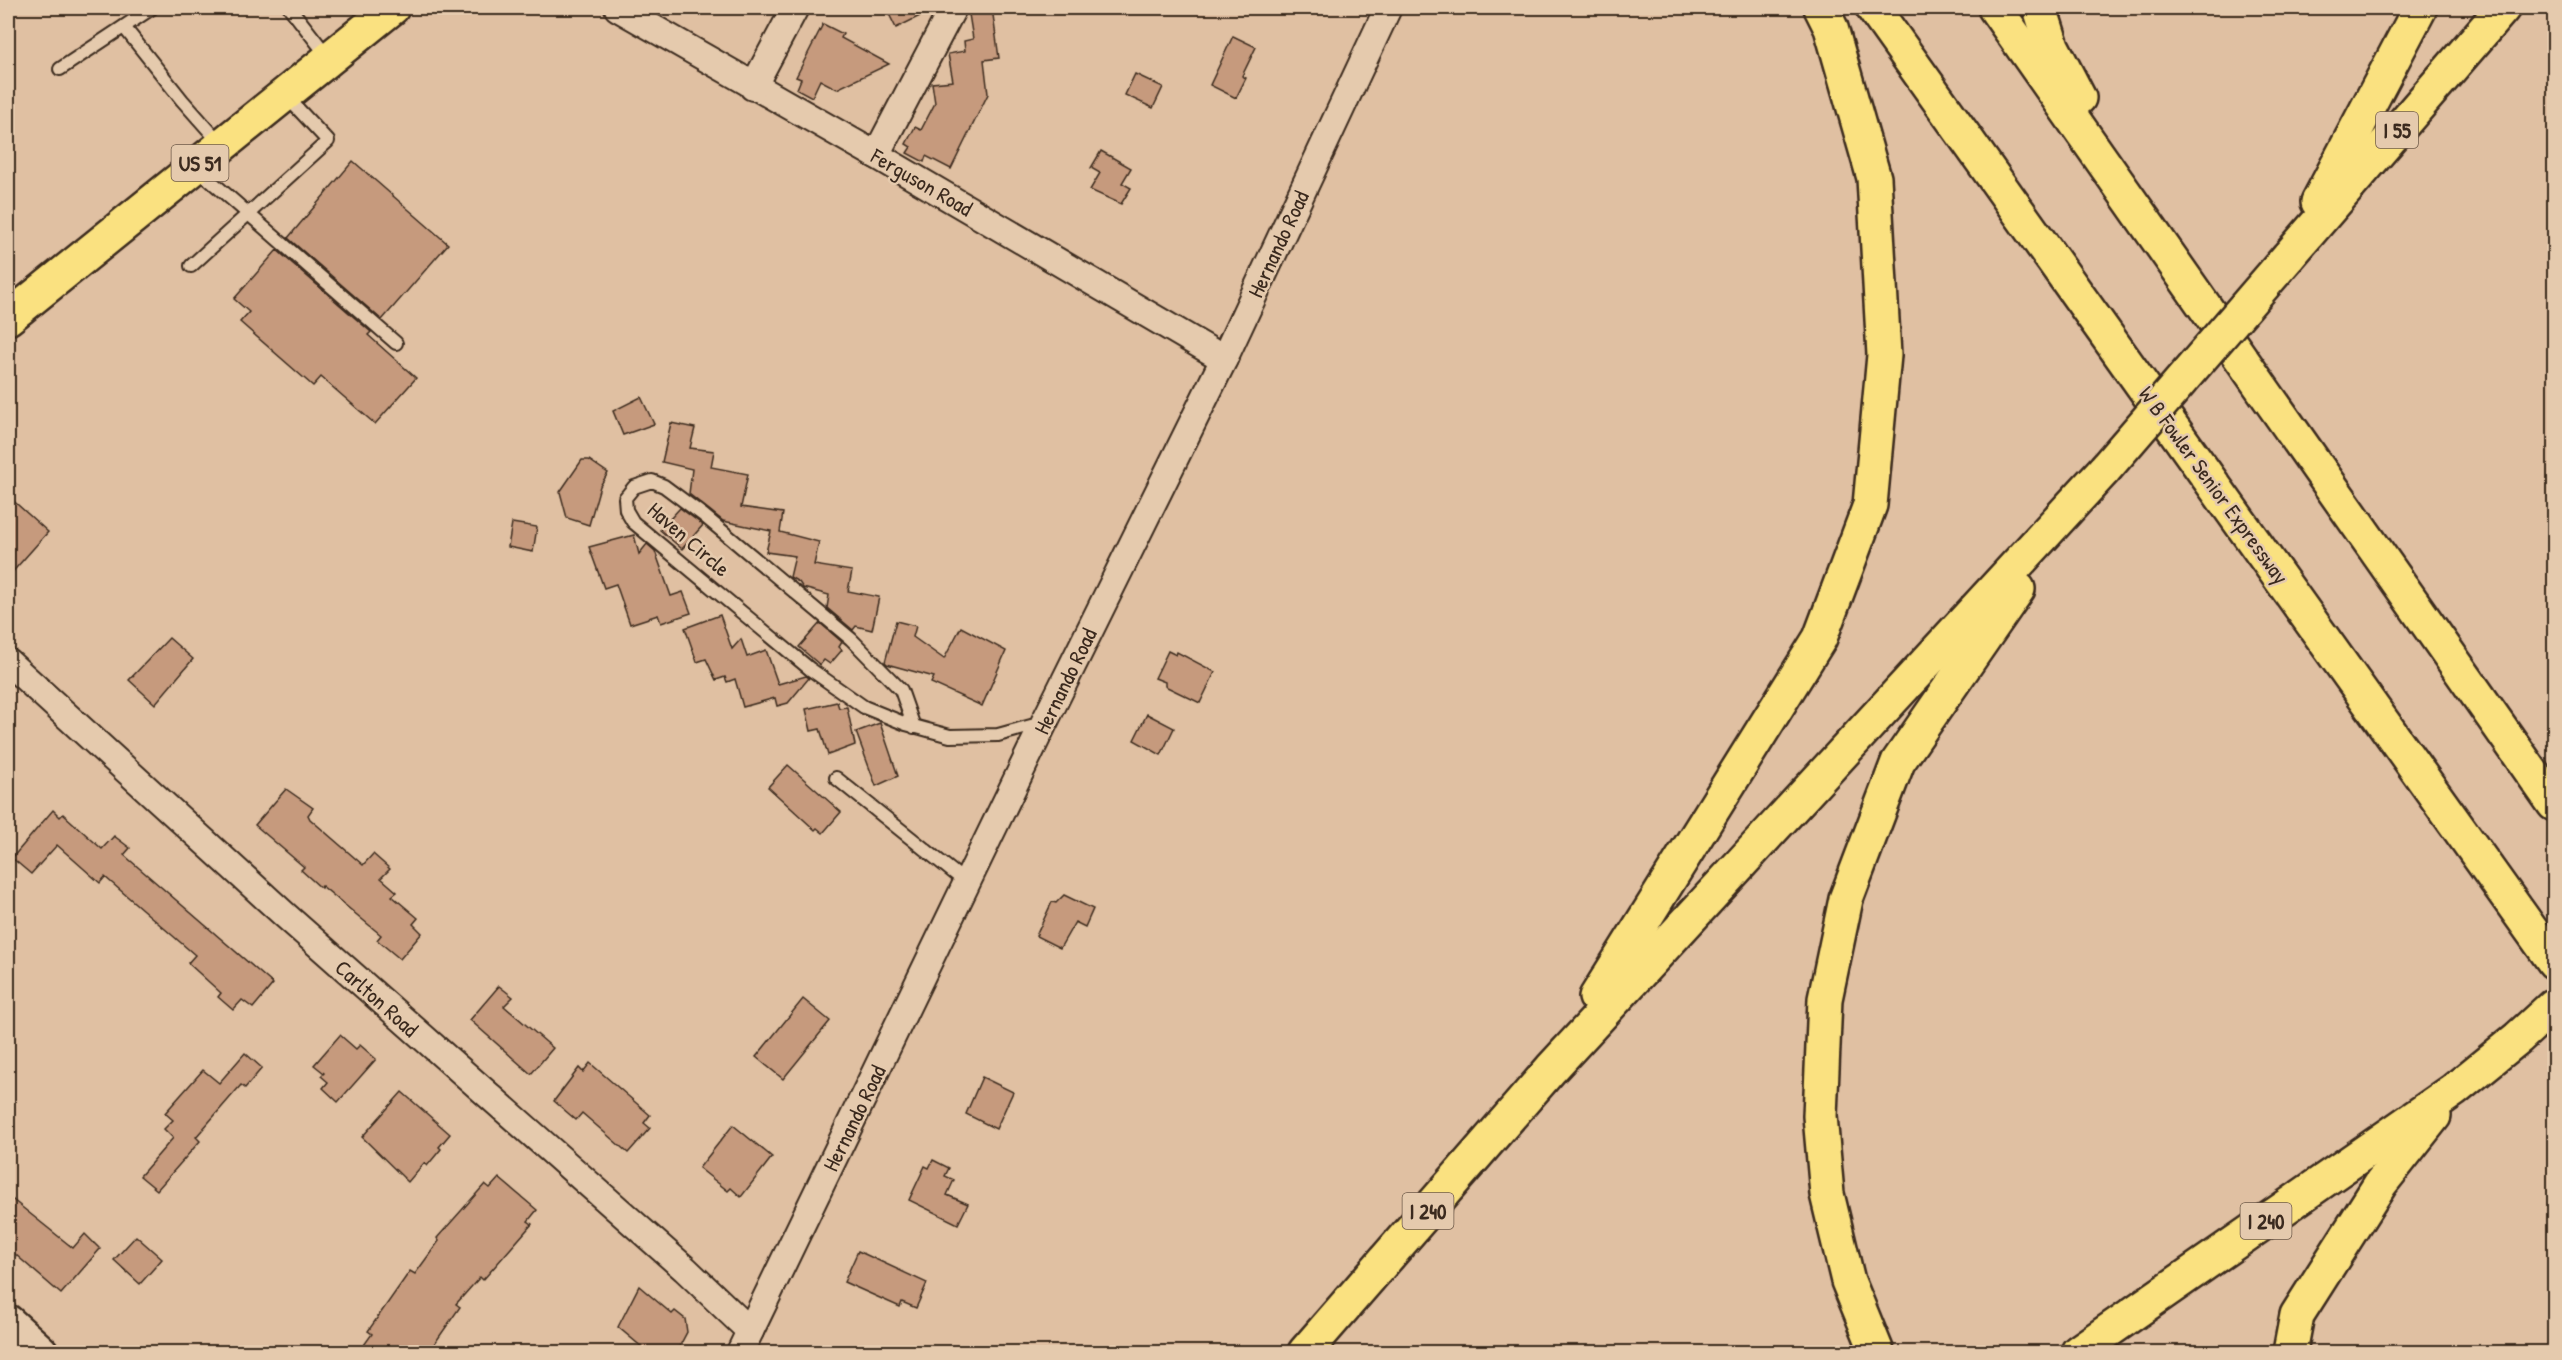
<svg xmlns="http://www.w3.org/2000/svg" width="2562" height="1360" font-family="'Patrick Hand',sans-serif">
  <rect width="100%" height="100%" fill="#e0c0a2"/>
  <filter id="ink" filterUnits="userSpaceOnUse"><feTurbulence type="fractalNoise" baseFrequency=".0167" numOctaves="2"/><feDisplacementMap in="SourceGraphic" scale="12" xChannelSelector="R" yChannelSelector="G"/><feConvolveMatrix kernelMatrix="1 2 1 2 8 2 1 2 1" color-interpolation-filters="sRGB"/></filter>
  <g filter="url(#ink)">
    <g fill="#c69a7d" stroke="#3b2a1e" stroke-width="1.5">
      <polygon points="886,8 936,8 896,28"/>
      <polygon points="968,8 992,8 999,58 984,60 988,94 951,169 926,156 924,162 907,153 911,147 906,144 915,127 921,130 935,103 932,83 953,81 948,54 965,51 964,41 973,39"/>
      <polygon points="823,24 843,34 841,38 889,64 837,89 820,80 812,97 797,89 801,79 796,77"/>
      <polygon points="1233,36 1256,47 1242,76 1246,78 1236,98 1210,85"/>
      <polygon points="1135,74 1163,87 1153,108 1125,95"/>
      <polygon points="1101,151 1131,168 1122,183 1131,188 1121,204 1090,190 1100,173 1091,168"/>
      <polygon points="353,161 448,244 382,320 288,238"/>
      <polygon points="277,250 371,332 368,335 416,378 375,424 321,377 313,386 240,322 249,312 234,299"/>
      <polygon points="641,397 654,424 623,435 613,411"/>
      <polygon points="671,423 695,428 690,448 714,451 711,467 748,474 741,507 783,513 780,532 819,542 814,565 852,571 848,591 879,597 872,630 856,626 853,630 827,608 829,595 803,588 799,582 790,577 795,556 766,552 771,531 723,521 689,494 692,469 662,462"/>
      <polygon points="582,460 589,460 608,473 600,486 589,525 567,518 560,492"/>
      <polygon points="8,496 48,532 8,577"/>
      <polygon points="680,508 703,525 682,549 660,530"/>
      <polygon points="512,523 537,527 533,552 508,547"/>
      <polygon points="634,535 639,554 647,544 655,551 671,596 683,592 691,613 661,623 658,615 630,624 616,584 604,588 589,547"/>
      <polygon points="720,615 732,649 741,639 747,657 766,650 778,684 806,676 809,678 788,703 777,706 775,698 743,707 735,679 727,682 725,677 716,680 706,659 697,662 685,628"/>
      <polygon points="896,621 916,626 913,637 944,659 961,627 1006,651 982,706 931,683 934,677 887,664 885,662"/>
      <polygon points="820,623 842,642 839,647 842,650 830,664 824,660 820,665 799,647"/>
      <polygon points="169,638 193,659 155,704 129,680"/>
      <polygon points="1168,651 1176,655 1177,652 1215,672 1200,703 1165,686 1165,682 1155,678"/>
      <polygon points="837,702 839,708 847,707 855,745 828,755 820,729 811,731 806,709"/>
      <polygon points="1147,714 1174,728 1161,755 1134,740"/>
      <polygon points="880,723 898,776 876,786 856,732"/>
      <polygon points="788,765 841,812 823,833 817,828 815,830 768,787"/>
      <polygon points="286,789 313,808 308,815 310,819 363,865 373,854 390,869 381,878 397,892 392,896 418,918 413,924 422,933 400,959 377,940 381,935 322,886 321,888 301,870 304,867 255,825"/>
      <polygon points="53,810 60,817 63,814 102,849 114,836 130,848 124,855 273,984 253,1008 242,1000 233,1010 218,997 221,993 188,963 195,955 105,877 100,883 57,845 31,874 12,858"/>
      <polygon points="1064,895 1093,909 1085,927 1075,922 1060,948 1036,936 1052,902 1056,903"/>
      <polygon points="499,986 513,997 504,1006 553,1048 531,1074 470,1020"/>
      <polygon points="803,999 830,1021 783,1079 756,1057"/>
      <polygon points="340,1035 356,1049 360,1045 376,1059 338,1102 323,1088 328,1082 321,1076 324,1073 314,1065"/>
      <polygon points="245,1053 262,1068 245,1088 241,1085 196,1137 200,1141 157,1190 140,1176 173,1138 164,1129 173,1120 165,1113 203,1070 219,1083"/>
      <polygon points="590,1063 650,1115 644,1123 650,1128 628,1153 582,1113 576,1120 554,1101 579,1068 583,1072"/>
      <polygon points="982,1077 1013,1092 996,1129 966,1114"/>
      <polygon points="402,1092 450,1134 439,1147 441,1149 427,1166 424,1163 408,1182 362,1137"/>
      <polygon points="733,1125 772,1157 741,1197 731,1188 728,1191 699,1168"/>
      <polygon points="933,1160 949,1168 945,1176 954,1180 947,1195 968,1204 958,1224 909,1200 925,1166 929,1168"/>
      <polygon points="499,1178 537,1210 528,1221 532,1224 483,1280 480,1277 456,1304 460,1307 428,1353 374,1353 364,1345 372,1334 368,1331 410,1271 415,1274 439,1241 437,1238 485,1184 490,1188"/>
      <polygon points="8,1196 73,1248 85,1234 100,1249 61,1294 8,1248"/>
      <polygon points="136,1236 162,1259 140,1284 114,1260"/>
      <polygon points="858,1251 927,1283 916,1308 902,1302 900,1307 844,1282"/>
      <polygon points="639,1286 672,1314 675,1311 685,1319 687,1332 676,1353 649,1353 618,1327"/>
    </g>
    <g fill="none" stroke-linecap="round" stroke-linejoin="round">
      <g stroke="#3b2a1e" stroke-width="16">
        <g id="lane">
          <polyline points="290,8 329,58"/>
          <polyline points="124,27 182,100 221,144"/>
          <polyline points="60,69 152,8"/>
          <polyline points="196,168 396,343"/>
          <polyline points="191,266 328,141 285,95"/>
          <polyline points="914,727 901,690 851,639 703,515 664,486 652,481 634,487 625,498 626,510 633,522 810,669 864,707 906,724 950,736 998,735 1042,723"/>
          <polyline points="836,778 968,884"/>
        </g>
      </g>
      <g stroke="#3b2a1e" stroke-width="30">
        <g id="street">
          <polyline points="618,8 876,155 1224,359"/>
          <polyline points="753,87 795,8"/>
          <polyline points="876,155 953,8"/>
          <polyline points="8,662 286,916 685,1269 750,1331"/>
          <polyline points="740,1352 1044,723 1224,359 1388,8"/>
        </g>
      </g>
      <g stroke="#3b2a1e" stroke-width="38">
        <polyline id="secondary" points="8,1322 41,1352"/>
      </g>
      <g stroke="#3b2a1e" stroke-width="38">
        <polyline id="primary" points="8,318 392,8"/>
      </g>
      <g stroke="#3b2a1e" stroke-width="38">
        <g id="highway">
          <polyline points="1873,8 2554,962"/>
          <polyline points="1995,8 2554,804"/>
          <polyline points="2040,8 2052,46 2079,98"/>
          <polyline points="2318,202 2420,8"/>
          <polyline points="2288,257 2503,8"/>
          <polyline points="1596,997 1820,638 1870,505 1884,355 1874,178 1831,28 1821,8"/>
          <polyline points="1305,1352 1551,1069 2105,469"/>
          <polyline points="1877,1352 1848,1281 1827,1194 1820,1116 1825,999 1846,899 1898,762 2018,589"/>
          <polyline points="2078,1352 2454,1090 2518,1038 2554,1005"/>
          <polyline points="2290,1352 2297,1315 2381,1183 2434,1116"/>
        </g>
      </g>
      <use href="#lane" stroke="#e5caad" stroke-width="12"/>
      <use href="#street" stroke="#e5caad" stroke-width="26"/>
      <use href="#secondary" stroke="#e5caad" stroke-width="33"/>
      <use href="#primary" stroke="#fae180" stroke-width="33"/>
      <use href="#highway" stroke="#fae180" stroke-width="33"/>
      <g stroke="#3b2a1e" stroke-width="38" stroke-linecap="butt">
        <polyline id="highway-bridge" points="2105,469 2288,257"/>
      </g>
      <use href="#highway-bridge" stroke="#fae180" stroke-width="33"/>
    </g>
  </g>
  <g text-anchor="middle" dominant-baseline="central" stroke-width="5" stroke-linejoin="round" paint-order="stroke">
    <g fill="#e5caad" stroke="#6e5a49" stroke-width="1.5">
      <rect x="2376" y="112" width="42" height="36" rx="4.5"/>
      <rect x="171.5" y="145" width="57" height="36" rx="4.5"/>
      <rect x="1402.5" y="1193" width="51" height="36" rx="4.5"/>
      <rect x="2240.5" y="1203" width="51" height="36" rx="4.5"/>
    </g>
    <g font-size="21" font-weight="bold" fill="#3b2a1e">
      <text x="2397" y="130">I 55</text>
      <text x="200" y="163">US 51</text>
      <text x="1428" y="1211">I 240</text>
      <text x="2266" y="1221">I 240</text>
    </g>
    <g font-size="22" fill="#3b2a1e" stroke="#e5caad">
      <text transform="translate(922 182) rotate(30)">Ferguson Road</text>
      <text transform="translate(1278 244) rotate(-65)">Hernando Road</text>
      <text transform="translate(2214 485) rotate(54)">W B Fowler Senior Expressway</text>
      <text transform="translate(689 539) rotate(41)">Haven Circle</text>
      <text transform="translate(1065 681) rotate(-64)">Hernando Road</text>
      <text transform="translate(377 998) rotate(42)">Carlton Road</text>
      <text transform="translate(854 1118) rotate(-64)">Hernando Road</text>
    </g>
  </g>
  <rect width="2562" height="1360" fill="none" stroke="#e5caad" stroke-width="30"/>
  <rect x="15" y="15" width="2532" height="1330" fill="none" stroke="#3b2a1e" stroke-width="2" filter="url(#ink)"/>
</svg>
